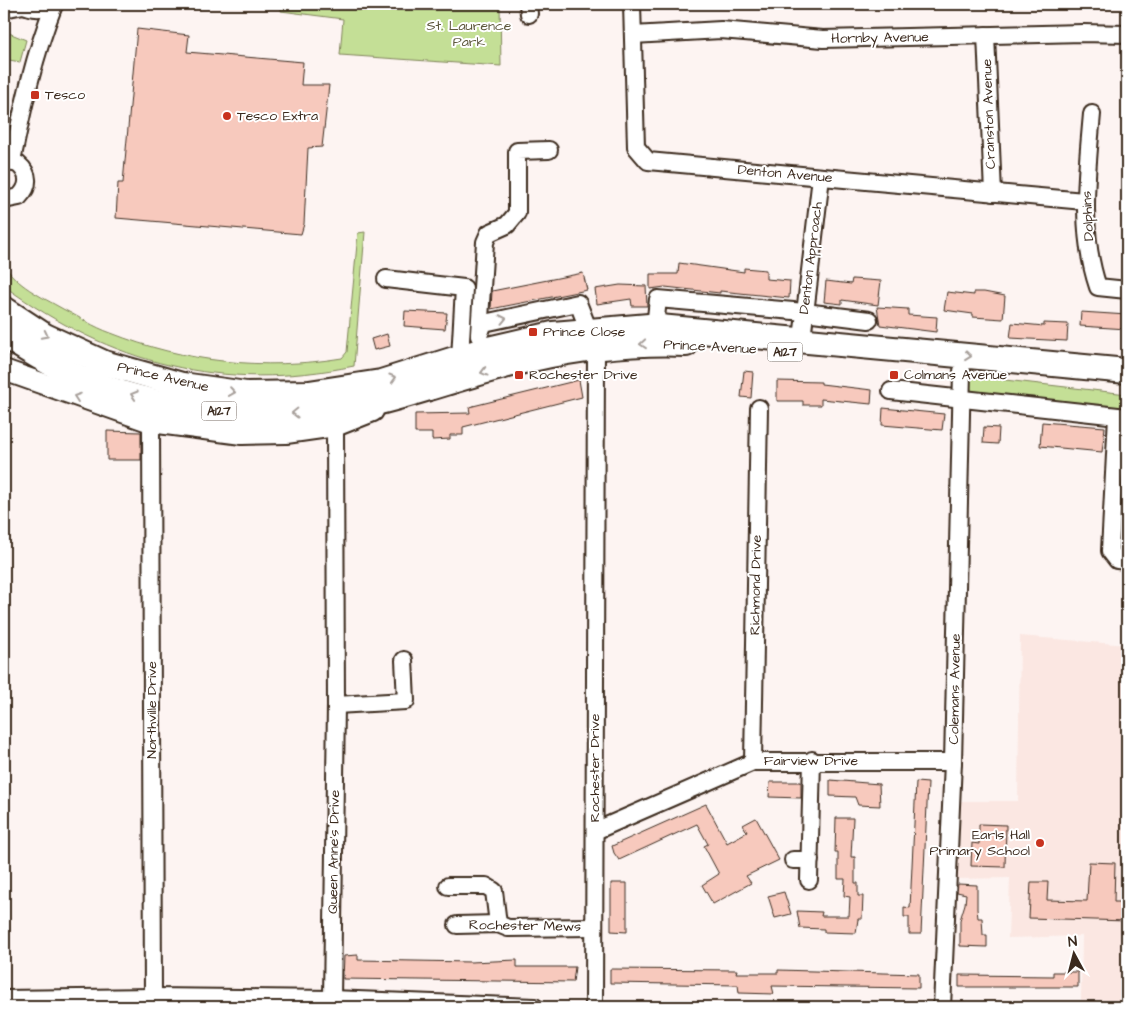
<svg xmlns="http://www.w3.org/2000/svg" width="1131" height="1011" font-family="'Architects Daughter',sans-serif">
  <rect width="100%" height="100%" fill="#fdf4f2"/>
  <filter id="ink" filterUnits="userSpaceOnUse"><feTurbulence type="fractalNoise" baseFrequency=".02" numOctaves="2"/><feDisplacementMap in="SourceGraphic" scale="10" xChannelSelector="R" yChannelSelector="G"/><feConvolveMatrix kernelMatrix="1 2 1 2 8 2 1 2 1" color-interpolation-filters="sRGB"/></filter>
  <g filter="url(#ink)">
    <polygon fill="#fbe7e2" points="1020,636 1127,645 1127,1001 1081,1000 1082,936 1008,938 1010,878 953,879 954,801 1018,801"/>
    <g fill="#c4df96" stroke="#80845a">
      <polygon points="281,4 500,4 501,66 340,55 343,19 281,11"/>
      <polygon points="4,31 26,40 20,62 4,59"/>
      <path d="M 365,232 L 354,366 C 222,393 112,364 4,286 L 4,264 C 15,285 42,297 63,309 C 79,317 94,327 111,333 C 184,362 264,371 342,358 L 347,352 L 358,233 Z"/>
      <polygon points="970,376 1127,394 1127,412 968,395"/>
    </g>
    <g fill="#f7c9bd" stroke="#3b2a1e">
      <polygon points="137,29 189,35 187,52 303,62 301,85 329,85 322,147 308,148 304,224 301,234 116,218 118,183 123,183"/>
      <polygon points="679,263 744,272 744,268 766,270 766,279 790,281 789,298 720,291 720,293 665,287 650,289 650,274 678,274"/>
      <polygon points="583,273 587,290 491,309 492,291"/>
      <polygon points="852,279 881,281 878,305 842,300 842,304 824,302 826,281 851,284"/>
      <polygon points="620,285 646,286 647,306 632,306 631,299 597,304 595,289"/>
      <polygon points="947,292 974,295 974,292 984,292 1005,296 1003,319 973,317 973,314 944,310"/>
      <polygon points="877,307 908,309 908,315 937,317 936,332 880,325"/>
      <polygon points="405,311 447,313 445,329 404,326"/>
      <polygon points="1081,312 1127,315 1127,329 1080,326"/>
      <polygon points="1012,323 1044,326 1044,323 1068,324 1067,341 1010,338"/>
      <polygon points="387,334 390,346 374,350 371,339"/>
      <polygon points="744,371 753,372 751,398 741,397"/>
      <polygon points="579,380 582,397 463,427 463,435 450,435 450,439 432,440 432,433 415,433 415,414 470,413 469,407"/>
      <polygon points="777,381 821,382 821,384 872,390 871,404 821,399 821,405 803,405 803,401 777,401"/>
      <polygon points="883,408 944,414 942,430 882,425"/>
      <polygon points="1042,422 1105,427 1102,452 1040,446"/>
      <polygon points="984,427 999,428 998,444 983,443"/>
      <polygon points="107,431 141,432 141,460 107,460"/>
      <polygon points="830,780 879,784 880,806 858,805 855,797 830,796"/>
      <polygon points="770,782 801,782 801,798 769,797"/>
      <polygon points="916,782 928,783 921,934 909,934 909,917 904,917 904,907 910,908"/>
      <polygon points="706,804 727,843 747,832 743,825 756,818 779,860 746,876 751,883 713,904 702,885 719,874 704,846 708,844 697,824 619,860 614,853 612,846"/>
      <polygon points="836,818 853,818 851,857 855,857 855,883 858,883 858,896 863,896 862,919 858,919 856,933 824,932 824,929 800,928 797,911 822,912 821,916 849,916 850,897 844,896 845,879 838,879 838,852 835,852"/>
      <polygon points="979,824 1006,825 1005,867 971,866 972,843 979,844"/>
      <polygon points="1089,862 1115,863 1114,902 1127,902 1127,921 1029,918 1031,882 1048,882 1047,900 1087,901"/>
      <polygon points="611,883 627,883 627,932 611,931"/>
      <polygon points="958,884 977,885 977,909 978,918 982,918 983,935 987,935 987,947 960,946 960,920 965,904 966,894 957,892"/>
      <polygon points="784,892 791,914 775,918 768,896"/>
      <polygon points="358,955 358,960 471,962 517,960 517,967 575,967 573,982 343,979 344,956"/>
      <polygon points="610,969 737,970 736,973 778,973 778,970 919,974 919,988 772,986 774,994 739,993 738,985 610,983"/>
      <polygon points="1053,972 1078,972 1078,987 959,987 959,975 1053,976"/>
    </g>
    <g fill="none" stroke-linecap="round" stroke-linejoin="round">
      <g stroke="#3b2a1e" stroke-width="20">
        <g id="minor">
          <path d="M 22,4 C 33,10 44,9 55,4"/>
          <polyline points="528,4 529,14"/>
          <polyline points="632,4 636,147 648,161 1084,201"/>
          <polyline points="4,9 23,5"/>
          <polyline points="633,35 721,30 823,39 1083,33 1127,34"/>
          <polyline points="986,35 993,193"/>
          <path d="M 1092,114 C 1087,172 1079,231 1098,287 L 1127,290"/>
          <path d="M 4,161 L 18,164 C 30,174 30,186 19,197 L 4,200"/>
          <path d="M 12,161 C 23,107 34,55 54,5"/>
          <polyline points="386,279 464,288 460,358"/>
          <polyline points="655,327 658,299 805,312 869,320"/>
          <polyline points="479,334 485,242 489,233 507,225 517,213 517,151 549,150"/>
          <polyline points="479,336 484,323 578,303 589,331"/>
          <polyline points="802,339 821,177"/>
          <polyline points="891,391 1127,417"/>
          <polyline points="1117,416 1110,551 1117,560 1127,561"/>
          <polyline points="151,422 153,997"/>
          <polyline points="336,705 406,701 404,660"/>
          <polyline points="753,762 759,408"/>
          <polyline points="595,831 753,762 953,762"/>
          <polyline points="793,860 810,860"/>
          <polyline points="809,880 812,760"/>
          <polyline points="448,886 486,886 494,891 498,924"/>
          <polyline points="457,925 498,924 508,928 593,927"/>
          <polyline points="4,999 153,997 332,999 535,1007"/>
          <polyline points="332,999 336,705 335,426"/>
          <polyline points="594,1007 596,349"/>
          <polyline points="942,1007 953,762 962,371"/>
        </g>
      </g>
      <g stroke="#3b2a1e" stroke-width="24">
        <polyline id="major" points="4,370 151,422 242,434 286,433 335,426 373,411"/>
      </g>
      <g stroke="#3b2a1e" stroke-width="28">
        <g id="highway">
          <polyline points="4,309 45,336 104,363 182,385 246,394 309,393 381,382 480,351 553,334 649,326 1127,371"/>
          <path d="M 4,335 C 31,353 60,370 90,382 C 171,414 287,425 372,404 C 426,391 478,371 532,359 C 581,348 635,342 686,344"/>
        </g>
      </g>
      <use href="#minor" stroke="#fff" stroke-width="16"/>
      <use href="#major" stroke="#fff" stroke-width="20"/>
      <use href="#highway" stroke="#fff" stroke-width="24"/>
    </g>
    <defs><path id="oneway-chevron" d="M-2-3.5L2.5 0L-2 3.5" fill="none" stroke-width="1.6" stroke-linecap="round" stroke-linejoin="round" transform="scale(1.25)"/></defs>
    <g stroke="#a79f9a">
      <use href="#oneway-chevron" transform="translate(503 319) rotate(-12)"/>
      <use href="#oneway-chevron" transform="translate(45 335) rotate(27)"/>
      <use href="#oneway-chevron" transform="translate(643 344) rotate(175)"/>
      <use href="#oneway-chevron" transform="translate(968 356) rotate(6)"/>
      <use href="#oneway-chevron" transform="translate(484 372) rotate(165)"/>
      <use href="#oneway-chevron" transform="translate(393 378) rotate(-17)"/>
      <use href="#oneway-chevron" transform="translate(232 392) rotate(8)"/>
      <use href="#oneway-chevron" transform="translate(134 395) rotate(-163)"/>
      <use href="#oneway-chevron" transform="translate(77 397) rotate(-161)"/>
      <use href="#oneway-chevron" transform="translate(295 413) rotate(179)"/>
    </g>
  </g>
  <g fill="#c8321e" stroke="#fff" stroke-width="2">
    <rect x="30" y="90" width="10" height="10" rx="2.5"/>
    <circle cx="227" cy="116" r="5"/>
    <rect x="528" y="327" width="10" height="10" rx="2.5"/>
    <rect x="514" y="370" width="10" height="10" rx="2.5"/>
    <rect x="889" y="370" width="10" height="10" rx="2.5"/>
    <circle cx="1040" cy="843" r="5"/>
  </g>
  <g text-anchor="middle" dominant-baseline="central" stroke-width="4" stroke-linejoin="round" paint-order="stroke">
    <g fill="#fff" stroke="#766a62" stroke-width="1">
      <rect x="767.5" y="342.5" width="35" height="19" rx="4"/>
      <rect x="201.5" y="401.5" width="35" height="19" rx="4"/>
    </g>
    <g font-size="12" font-weight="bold" fill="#3b2a1e">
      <text x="785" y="352">A127</text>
      <text x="219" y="411">A127</text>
    </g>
    <g font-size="14" fill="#5d573c" stroke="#fff">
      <text x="469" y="26">St. Laurence<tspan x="469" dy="16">Park</tspan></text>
    </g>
    <g font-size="14" fill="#3b2a1e" stroke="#fff">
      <text transform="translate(880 38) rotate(-1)">Hornby Avenue</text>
      <text transform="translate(989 114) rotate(-92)">Cranston Avenue</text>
      <text transform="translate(785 174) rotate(5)">Denton Avenue</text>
      <text transform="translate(1088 216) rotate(-93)">Dolphins</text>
      <text transform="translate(811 258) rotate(-83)">Denton Approach</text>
      <text transform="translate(710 347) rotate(3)">Prince Avenue</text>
      <text transform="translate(163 377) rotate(13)">Prince Avenue</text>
      <text transform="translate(756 585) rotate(-89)">Richmond Drive</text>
      <text transform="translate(955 689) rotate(-89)">Colemans Avenue</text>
      <text transform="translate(152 710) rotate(-90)">Northville Drive</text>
      <text x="811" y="761">Fairview Drive</text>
      <text transform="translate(595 768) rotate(-90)">Rochester Drive</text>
      <text transform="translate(334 852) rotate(-89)">Queen Anne's Drive</text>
      <text transform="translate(525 926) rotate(1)">Rochester Mews</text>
    </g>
    <g font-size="14" fill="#3b2a1e" stroke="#fff" text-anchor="start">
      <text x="45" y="95">Tesco</text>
      <text x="237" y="116">Tesco Extra</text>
      <text x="543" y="332">Prince Close</text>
      <text x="529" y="375">Rochester Drive</text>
      <text x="904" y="375">Colmans Avenue</text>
      <text x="1030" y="835" text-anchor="end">Earls Hall<tspan x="1030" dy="16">Primary School</tspan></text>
    </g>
  </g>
  <rect width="1131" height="1011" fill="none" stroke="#fff" stroke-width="20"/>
  <rect x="10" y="10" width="1111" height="991" fill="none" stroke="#3b2a1e" stroke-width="2" filter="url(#ink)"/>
  <g transform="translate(1074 954) rotate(353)" stroke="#ffffff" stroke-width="4" paint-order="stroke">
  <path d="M0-4L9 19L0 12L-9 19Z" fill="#3b2a1e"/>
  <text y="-8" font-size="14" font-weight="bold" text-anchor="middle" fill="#3b2a1e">N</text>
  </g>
</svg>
